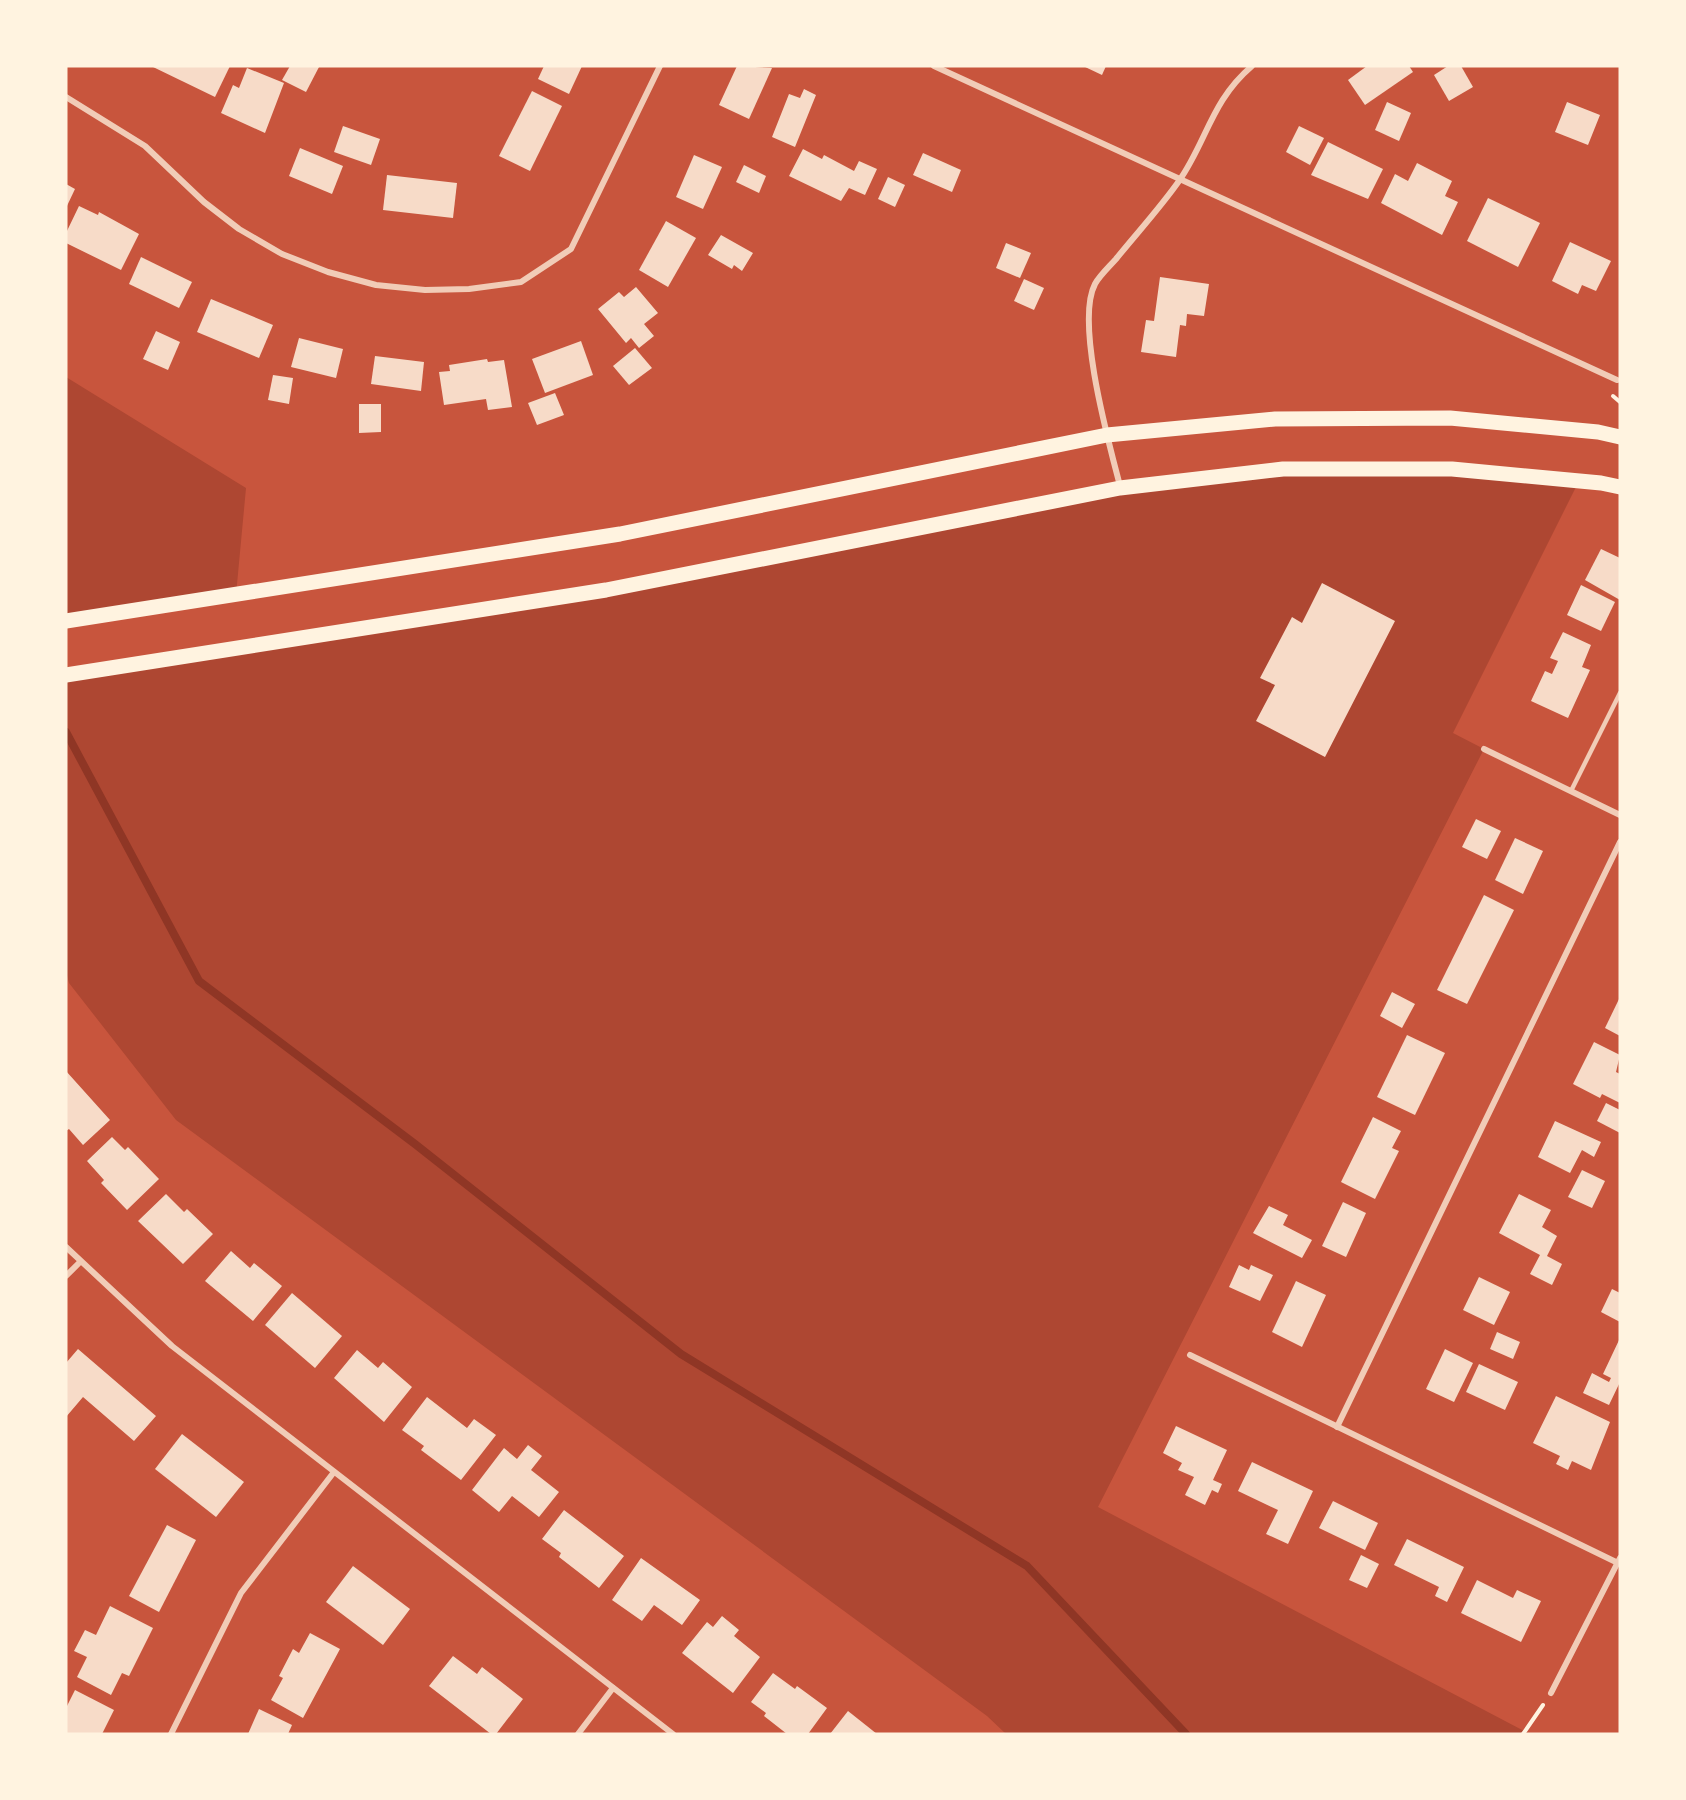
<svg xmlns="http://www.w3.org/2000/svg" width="1686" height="1800" font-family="'PT Sans Narrow',sans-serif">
  <rect width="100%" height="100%" fill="#c8553d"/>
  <g fill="#ae4732">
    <polygon points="66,377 246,488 236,595 66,621"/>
    <polygon points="1283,469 1579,481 1453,733 1484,749 1098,1507 1530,1734 1006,1734 987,1716 176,1120 69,983 66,971 66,675 606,590 1120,488"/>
  </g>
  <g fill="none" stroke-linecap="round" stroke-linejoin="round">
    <polyline stroke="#8f3625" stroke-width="8" points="66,732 199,981 415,1144 681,1354 1027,1566 1186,1734"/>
  </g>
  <g fill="#f7dbc8">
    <polygon points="151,66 230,66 215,97"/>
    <polygon points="290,66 319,67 306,92 282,80"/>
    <polygon points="544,66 582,66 569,94 538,79"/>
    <polygon points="737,66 772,68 749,119 719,105"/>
    <polygon points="1083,66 1106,66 1102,75"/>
    <polygon points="1367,66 1409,66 1413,72 1365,105 1348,80"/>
    <polygon points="1448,66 1461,66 1473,87 1449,101 1434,75"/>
    <polygon points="247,68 284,83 265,133 221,113 233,85 239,88"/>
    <polygon points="804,89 816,95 795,147 772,137 789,94 800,98"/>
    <polygon points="532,91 562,106 530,171 499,156"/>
    <polygon points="1387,102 1411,113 1399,141 1375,130"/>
    <polygon points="1567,102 1600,115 1588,145 1555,132"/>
    <polygon points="343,126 380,139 371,165 334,152"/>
    <polygon points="1299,126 1324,138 1310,165 1286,152"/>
    <polygon points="1328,142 1383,169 1368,199 1311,175"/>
    <polygon points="300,148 343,166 332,194 289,176"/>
    <polygon points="803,149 822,159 824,155 854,171 859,161 877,169 865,195 849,188 841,201 789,176"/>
    <polygon points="923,153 961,170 952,192 913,175"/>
    <polygon points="694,155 722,167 703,209 676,197"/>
    <polygon points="1417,163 1452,181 1445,196 1458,202 1442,235 1381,203 1395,174 1408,181"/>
    <polygon points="744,165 766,176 759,193 736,182"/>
    <polygon points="387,175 457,183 453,218 383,210"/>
    <polygon points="888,177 905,185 895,207 878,199"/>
    <polygon points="66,184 75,189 66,208"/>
    <polygon points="1488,198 1540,223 1518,267 1467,241"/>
    <polygon points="79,206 98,215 99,212 139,234 121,270 66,243 66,233"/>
    <polygon points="666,221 696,238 668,287 639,270"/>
    <polygon points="721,235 753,253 742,271 734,265 732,269 708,255"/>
    <polygon points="1570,242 1611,261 1596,291 1582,285 1578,294 1552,281"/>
    <polygon points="1006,243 1031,253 1020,278 996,268"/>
    <polygon points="141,257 192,282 179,308 129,284"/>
    <polygon points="1160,277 1209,284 1204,316 1187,314 1186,326 1180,325 1176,357 1141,352 1146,320 1154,321"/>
    <polygon points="1024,279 1044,288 1034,310 1014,301"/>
    <polygon points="636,287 658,313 644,324 654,336 639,348 631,338 626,343 598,309 619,292 624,297"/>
    <polygon points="211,299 273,325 259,358 197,332"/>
    <polygon points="156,331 180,342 168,370 143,359"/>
    <polygon points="299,338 343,349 336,378 291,367"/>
    <polygon points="581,341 593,375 545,393 532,359"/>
    <polygon points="635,348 652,368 629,385 613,366"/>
    <polygon points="375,356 424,362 421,391 371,384"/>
    <polygon points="487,359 488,362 504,360 512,407 488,410 486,399 444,405 439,372 450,371 449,365"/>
    <polygon points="273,375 293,378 289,404 268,400"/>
    <polygon points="555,393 564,415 537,425 528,403"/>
    <polygon points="359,404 381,404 381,432 359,433"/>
    <polygon points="1601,549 1620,558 1620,600 1585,580"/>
    <polygon points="1322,583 1395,621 1325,757 1256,721 1275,685 1260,678 1292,617 1302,623"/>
    <polygon points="1581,585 1615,602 1601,631 1567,615"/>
    <polygon points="1563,632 1591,645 1582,667 1590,670 1568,718 1531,701 1545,671 1552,674 1558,661 1550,658"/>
    <polygon points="1476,819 1501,831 1487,859 1462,847"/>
    <polygon points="1515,838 1543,851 1523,894 1495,880"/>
    <polygon points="1484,895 1514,910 1467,1004 1437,990"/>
    <polygon points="1392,992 1415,1004 1402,1028 1380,1016"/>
    <polygon points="1620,997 1620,1036 1605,1028"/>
    <polygon points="1407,1035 1445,1053 1415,1115 1377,1097"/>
    <polygon points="1594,1042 1620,1055 1616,1072 1620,1074 1620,1103 1602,1094 1600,1098 1573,1084"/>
    <polygon points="66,1071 110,1120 83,1145 69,1129 66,1131"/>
    <polygon points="1606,1103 1620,1110 1620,1133 1597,1121"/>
    <polygon points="1373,1117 1401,1131 1392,1148 1399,1151 1375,1199 1341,1182"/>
    <polygon points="1555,1121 1601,1142 1594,1157 1582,1150 1570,1173 1538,1157"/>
    <polygon points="112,1137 125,1150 128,1147 159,1179 127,1210 101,1183 104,1180 87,1161"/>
    <polygon points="1582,1170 1605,1181 1592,1208 1568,1197"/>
    <polygon points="166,1194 184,1212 187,1209 213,1234 183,1264 138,1221"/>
    <polygon points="1519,1194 1551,1210 1542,1227 1557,1236 1547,1256 1562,1264 1552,1285 1530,1274 1540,1255 1499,1233"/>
    <polygon points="1343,1202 1366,1213 1346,1257 1322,1246"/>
    <polygon points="1269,1206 1288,1215 1283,1225 1312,1240 1302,1258 1253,1233"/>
    <polygon points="231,1251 250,1268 254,1263 282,1286 253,1321 205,1281"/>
    <polygon points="1239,1265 1249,1270 1251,1265 1273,1275 1260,1301 1229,1287"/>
    <polygon points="1479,1277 1510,1292 1494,1325 1463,1310"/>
    <polygon points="1296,1281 1326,1295 1302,1347 1272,1332"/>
    <polygon points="1612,1289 1620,1293 1620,1322 1601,1312"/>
    <polygon points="292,1293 342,1336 315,1368 265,1325"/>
    <polygon points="1497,1332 1520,1342 1513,1359 1490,1349"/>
    <polygon points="1620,1338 1620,1382 1609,1405 1583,1393 1592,1373 1609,1382 1611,1378 1603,1374"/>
    <polygon points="78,1349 156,1416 134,1441 83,1397 66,1417 66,1363"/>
    <polygon points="1445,1349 1473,1363 1454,1402 1426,1389"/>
    <polygon points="357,1350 378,1368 383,1362 412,1387 384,1422 334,1378"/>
    <polygon points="1479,1364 1518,1382 1505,1410 1466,1392"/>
    <polygon points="1556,1396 1610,1422 1591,1470 1572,1461 1568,1470 1556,1464 1560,1456 1533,1443"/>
    <polygon points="427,1397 467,1428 474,1419 496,1435 461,1480 421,1450 424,1446 402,1430"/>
    <polygon points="1176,1426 1227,1450 1213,1480 1222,1484 1218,1493 1212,1490 1205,1505 1185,1495 1194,1477 1178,1470 1182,1463 1163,1453"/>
    <polygon points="182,1434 244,1482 216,1517 155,1469"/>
    <polygon points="528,1445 542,1456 531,1470 559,1492 539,1517 512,1496 499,1512 472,1490 504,1448 517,1459"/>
    <polygon points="1252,1462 1313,1491 1288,1544 1266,1534 1278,1510 1238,1491"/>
    <polygon points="1333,1501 1378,1523 1365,1550 1319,1528"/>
    <polygon points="564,1510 624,1556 599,1588 559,1557 561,1553 542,1539"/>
    <polygon points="167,1525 196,1540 159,1612 129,1596"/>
    <polygon points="1407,1539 1464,1567 1447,1602 1435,1596 1439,1587 1394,1565"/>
    <polygon points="1361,1555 1379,1564 1367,1588 1349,1580"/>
    <polygon points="641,1558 700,1600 682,1625 654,1605 642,1621 612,1600"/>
    <polygon points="353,1566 410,1609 383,1645 326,1602"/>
    <polygon points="1477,1580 1513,1598 1517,1590 1541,1601 1521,1642 1461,1613"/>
    <polygon points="110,1606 153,1628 129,1676 122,1673 111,1695 77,1677 87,1657 74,1651 85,1630 96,1635"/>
    <polygon points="722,1616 739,1630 734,1636 760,1657 733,1693 682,1653 707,1622 713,1627"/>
    <polygon points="310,1633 340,1649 303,1718 271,1700 283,1678 279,1676 293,1649 299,1653"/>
    <polygon points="453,1656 477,1674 482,1667 523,1699 496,1734 491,1734 429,1686"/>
    <polygon points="773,1673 795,1689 797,1686 827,1708 808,1734 787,1734 764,1716 766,1713 751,1702"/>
    <polygon points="75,1690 114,1710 102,1734 66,1734 66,1708"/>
    <polygon points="259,1709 292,1725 288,1734 248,1734"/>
    <polygon points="848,1711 877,1734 830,1734"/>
  </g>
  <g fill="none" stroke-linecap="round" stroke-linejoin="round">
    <g stroke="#fff3e0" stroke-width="4">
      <polyline points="1613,396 1620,402"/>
      <polyline points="1523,1734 1543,1705"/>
    </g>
    <polyline stroke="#f1ccb7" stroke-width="4.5" points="1571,791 1620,693"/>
    <g stroke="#f1ccb7" stroke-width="6">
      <polyline points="934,66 1617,380"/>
      <polyline points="66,97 145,146 204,202 239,229 282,254 328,272 376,285 425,290 469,289 521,282 571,249 660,66"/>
      <path d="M 1120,486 C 1109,443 1075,322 1095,284 C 1100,275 1109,267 1116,259 C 1137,233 1160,208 1179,181 C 1207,141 1211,101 1252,66"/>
      <polyline points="1484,749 1620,815"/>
      <polyline points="66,1247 172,1346 673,1734"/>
      <polyline points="66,1276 80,1262"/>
      <polyline points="1190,1355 1618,1563"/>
      <polyline points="1337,1427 1620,842"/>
      <polyline points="1551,1693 1620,1558"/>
      <polyline points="171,1734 241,1593 334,1472"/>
      <polyline points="578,1734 613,1688"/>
    </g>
    <g stroke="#fff3e0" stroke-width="15">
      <polyline points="66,621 620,534 1107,435 1275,419 1450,418 1598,432 1620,437"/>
      <polyline points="66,675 606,590 1120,488 1283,469 1452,469 1601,483 1620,487"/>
    </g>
  </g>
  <rect width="1686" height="1800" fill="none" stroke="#fff3e0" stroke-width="135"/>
</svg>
